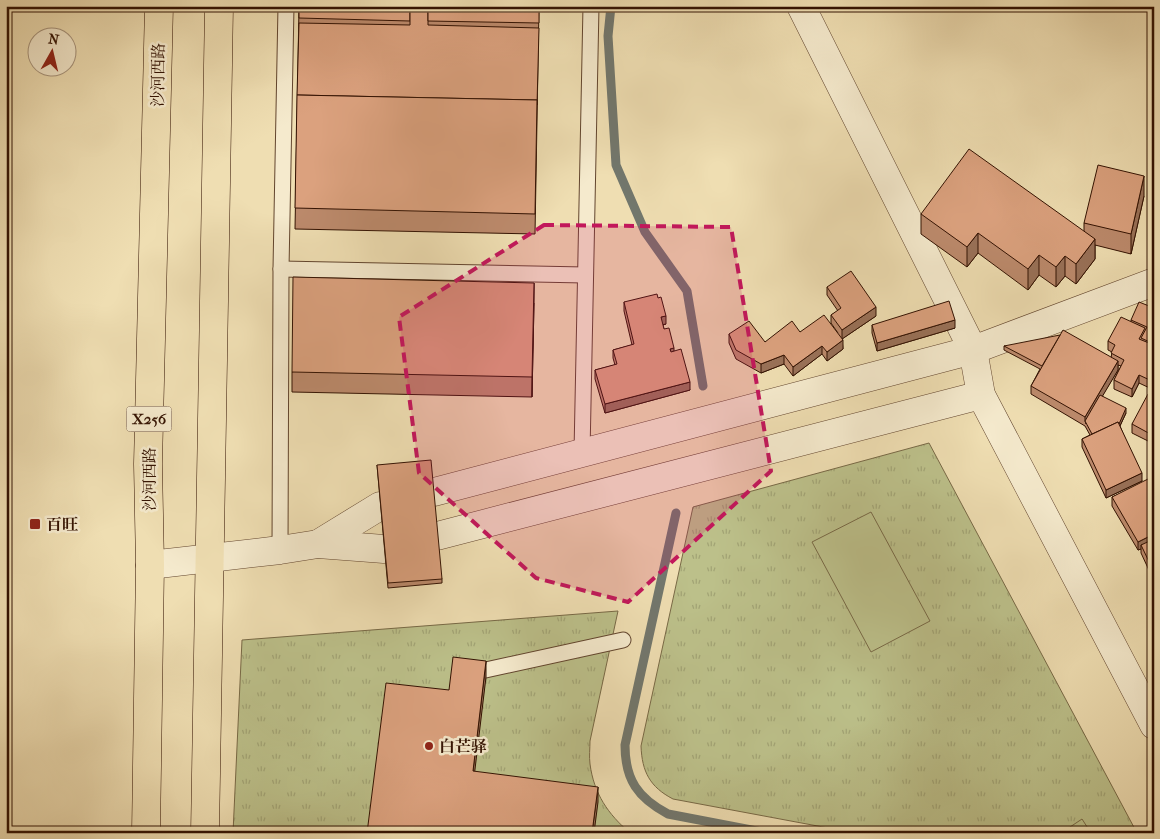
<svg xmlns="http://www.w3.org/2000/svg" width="1160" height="839" font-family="'IM FELL French Canon','Noto Serif SC',serif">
  <defs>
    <pattern id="grass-tufts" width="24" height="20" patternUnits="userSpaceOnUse" patternTransform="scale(1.25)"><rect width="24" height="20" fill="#bcc08a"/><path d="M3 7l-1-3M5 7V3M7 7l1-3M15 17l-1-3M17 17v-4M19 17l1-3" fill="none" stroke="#a2a475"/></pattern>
  </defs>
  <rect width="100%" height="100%" fill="#efdeb2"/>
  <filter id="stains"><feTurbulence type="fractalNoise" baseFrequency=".004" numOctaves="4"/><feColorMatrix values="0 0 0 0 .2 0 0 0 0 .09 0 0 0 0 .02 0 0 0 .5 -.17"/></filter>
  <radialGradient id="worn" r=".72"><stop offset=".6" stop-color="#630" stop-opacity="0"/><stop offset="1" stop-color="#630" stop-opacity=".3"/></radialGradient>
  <g fill="url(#grass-tufts)" stroke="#786946">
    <path d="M 929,443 L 1137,833 L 847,833 L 839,830 L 673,799 C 650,787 642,772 641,746 L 693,507 Z"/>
    <path d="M 618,611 L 590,741 C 590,748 589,757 590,764 C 594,794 608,814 630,833 L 233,833 L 242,640 Z"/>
  </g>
  <g fill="#bcc08a" stroke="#786946">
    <polygon points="871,512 930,621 871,652 812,542"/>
    <polygon points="1082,819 1091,833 1061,833"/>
  </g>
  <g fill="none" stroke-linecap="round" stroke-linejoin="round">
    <g stroke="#72776d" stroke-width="9">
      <polyline points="611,6 608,36 616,165 645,232 687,291 703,386"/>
      <path d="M 676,513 L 625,745 C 625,780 638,798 668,814 L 767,833"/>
    </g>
    <g stroke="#62452e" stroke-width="17">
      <g id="lane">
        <polyline points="281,269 585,275"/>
        <polyline points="582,453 591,6"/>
        <polyline points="280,550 281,269 286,6"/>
        <polyline points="481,671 623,640"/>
      </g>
    </g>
    <g stroke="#62452e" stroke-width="29">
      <g id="street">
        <polyline points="801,6 973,350 981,395 1154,725"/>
        <polyline points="434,492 973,350 1154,282"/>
        <polyline points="437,536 981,395"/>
        <polyline points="318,544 380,506"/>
        <polyline points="150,565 280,550 318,544 384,549"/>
      </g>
    </g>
    <g stroke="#331202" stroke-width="29">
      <g id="primary">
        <polyline points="146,833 150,565 148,464 159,6"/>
        <polyline points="205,833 219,6"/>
      </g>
    </g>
    <use href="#lane" stroke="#f5eacd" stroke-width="15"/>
    <use href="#street" stroke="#f5eacd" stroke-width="28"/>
    <use href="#primary" stroke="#efdeb2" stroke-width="28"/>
  </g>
  <g fill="#bc8a6c" stroke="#331202">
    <polygon points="299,6 539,6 535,234 295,229"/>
    <polygon points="1144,196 1131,254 1095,245 1095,259 1076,284 1065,276 1056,287 1039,275 1028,290 978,253 967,267 921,234 921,214 1084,232 1084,223"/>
    <polygon points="827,287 876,316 842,339 843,349 827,361 822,354 793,376 784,364 761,373 736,359 729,343 729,334 765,342 800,332 838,333 831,323 831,315 838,311 827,295"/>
    <polygon points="624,302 666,324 663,325 664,329 674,351 690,390 605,413 595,379 595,370 615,365 613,358 613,350 632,345 624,311"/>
    <polygon points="534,303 532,397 292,392 292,372"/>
    <polygon points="1154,308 1154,390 1139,383 1132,397 1114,389 1114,380 1121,366 1118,365 1118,370 1102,396 1126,413 1120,426 1142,481 1106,498 1082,447 1082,439 1090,435 1085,426 1031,394 1031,386 1040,369 1004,350 1004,346 1111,358 1112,352 1108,350 1108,341 1131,322 1131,320"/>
    <polygon points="872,325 955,328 877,351 872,333"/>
    <polygon points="1154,398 1154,444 1132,433 1132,424"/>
    <polygon points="377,465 442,579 442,583 388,588"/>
    <polygon points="1154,480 1154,581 1141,553 1141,549 1138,550 1112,506 1112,497"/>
    <polygon points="1154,599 1154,613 1152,608 1152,600"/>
  </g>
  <g fill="#997158" stroke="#331202">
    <polygon points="1144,176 1144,196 1131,254 1131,234"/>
    <polygon points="978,233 978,253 967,267 967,247"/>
    <polygon points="1095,239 1095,259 1076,284 1076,264"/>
    <polygon points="1039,255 1039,275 1028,290 1028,269"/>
    <polygon points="1065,256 1065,276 1056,287 1056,267"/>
    <polygon points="534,283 534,303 532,397 532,377"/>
    <polygon points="876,307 876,316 842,339 842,330"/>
    <polygon points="666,316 666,324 661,325 661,317"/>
    <polygon points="955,320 955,328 877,351 877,343"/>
    <polygon points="843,340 843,349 827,361 827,352"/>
    <polygon points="822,346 822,354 793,376 793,367"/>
    <polygon points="674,348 674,356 670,357 670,349"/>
    <polygon points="784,355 784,364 761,373 761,364"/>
    <polygon points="1118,361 1118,370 1086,424 1085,421 1085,417"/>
    <polygon points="1139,375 1139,383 1132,397 1132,389"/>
    <polygon points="690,382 690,390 605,413 605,404"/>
    <polygon points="1126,408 1126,413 1118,430 1093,441"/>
    <polygon points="1142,473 1142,481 1106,498 1106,490"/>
    <polygon points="1154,534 1154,543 1141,545 1141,549 1138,550 1138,542"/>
    <polygon points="486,661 486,677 473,786 473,771"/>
    <polygon points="598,787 598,802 594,833 592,833"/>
  </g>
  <g fill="#dba17e" stroke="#331202">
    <polygon points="299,6 410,6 410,21 299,18"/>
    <polygon points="410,6 428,6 428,25 539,28 537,105 537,100 297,95 299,23 410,25"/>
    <polygon points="428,6 539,6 539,23 428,21"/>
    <polygon points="297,95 537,100 535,214 295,208"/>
    <polygon points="969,149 1095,239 1076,264 1065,256 1056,267 1039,255 1028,269 978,233 967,247 921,214"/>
    <polygon points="1098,165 1144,176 1131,234 1084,223"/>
    <polygon points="851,271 876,307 842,330 831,315 841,308 827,287"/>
    <polygon points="293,277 534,283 532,377 292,372"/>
    <polygon points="657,294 658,298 661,297 666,316 661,317 664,329 669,328 674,348 670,349 671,352 681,349 690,382 605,404 595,370 617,364 613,350 634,344 624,302"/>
    <polygon points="949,301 955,320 877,343 872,325"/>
    <polygon points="1139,302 1154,308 1154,344 1141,338 1147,327 1131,320"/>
    <polygon points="824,315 843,340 827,352 822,346 793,367 784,355 761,364 736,350 729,334 749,321 765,342 792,321 800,332"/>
    <polygon points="1121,317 1145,328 1139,339 1154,345 1154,382 1139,375 1132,389 1114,380 1124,360 1111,353 1115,345 1108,341"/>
    <polygon points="1063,330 1118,361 1085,417 1031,386"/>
    <polygon points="1060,335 1042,366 1004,346"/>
    <polygon points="1148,394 1154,398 1154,436 1132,424"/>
    <polygon points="1100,395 1126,408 1119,424 1118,422 1092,434 1085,421"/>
    <polygon points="1118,422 1142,473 1106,490 1082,439"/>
    <polygon points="431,460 442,579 388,583 377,465"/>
    <polygon points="1152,477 1154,480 1154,534 1138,542 1112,497"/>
    <polygon points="1154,539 1154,572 1141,545"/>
    <polygon points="453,657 486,661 473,771 598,787 592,833 367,833 386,683 449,690"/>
  </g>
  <path fill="#c2185b" fill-opacity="0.2" stroke="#c2185b" stroke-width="4" stroke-dasharray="10 6" stroke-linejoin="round" d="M 544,225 L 731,227 L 771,471 L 628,602 L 536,578 L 419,473 L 399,317 Z"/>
  <g fill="#8f2418" stroke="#f5eacd" stroke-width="2">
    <rect x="29" y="518" width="12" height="12" rx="2.5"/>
    <circle cx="429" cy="746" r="5"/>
  </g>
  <g text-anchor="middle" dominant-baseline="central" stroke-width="5" stroke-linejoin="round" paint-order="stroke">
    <rect fill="#f5eacd" stroke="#6d533f" stroke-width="1" x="126.5" y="406.5" width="45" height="25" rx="4"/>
    <g font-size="15" font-weight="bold" fill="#331202">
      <text x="149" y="419">X256</text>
    </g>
    <g font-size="16" fill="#331202" stroke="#f5eacd">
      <text transform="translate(158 75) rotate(-89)">沙河西路</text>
      <text transform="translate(149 479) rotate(-90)">沙河西路</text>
    </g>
    <g font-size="16" font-weight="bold" fill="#331202" stroke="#f5eacd" text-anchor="start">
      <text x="46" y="524">百旺</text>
      <text x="439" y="746">白芒驿</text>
    </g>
  </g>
  <rect width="1160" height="839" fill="none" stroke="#efdeb2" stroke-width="25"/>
  <rect x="8" y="8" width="1145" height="824" fill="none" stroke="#331202" stroke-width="2.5"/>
  <rect x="12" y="12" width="1135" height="814" fill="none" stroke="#331202"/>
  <g transform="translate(52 52) rotate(8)"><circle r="24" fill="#f5eacd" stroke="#a7947c"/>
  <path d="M0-4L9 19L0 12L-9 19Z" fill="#8f2418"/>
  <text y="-8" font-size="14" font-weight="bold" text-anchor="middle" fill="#331202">N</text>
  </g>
  <rect width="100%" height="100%" filter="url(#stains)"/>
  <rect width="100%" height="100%" fill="url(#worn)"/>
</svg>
